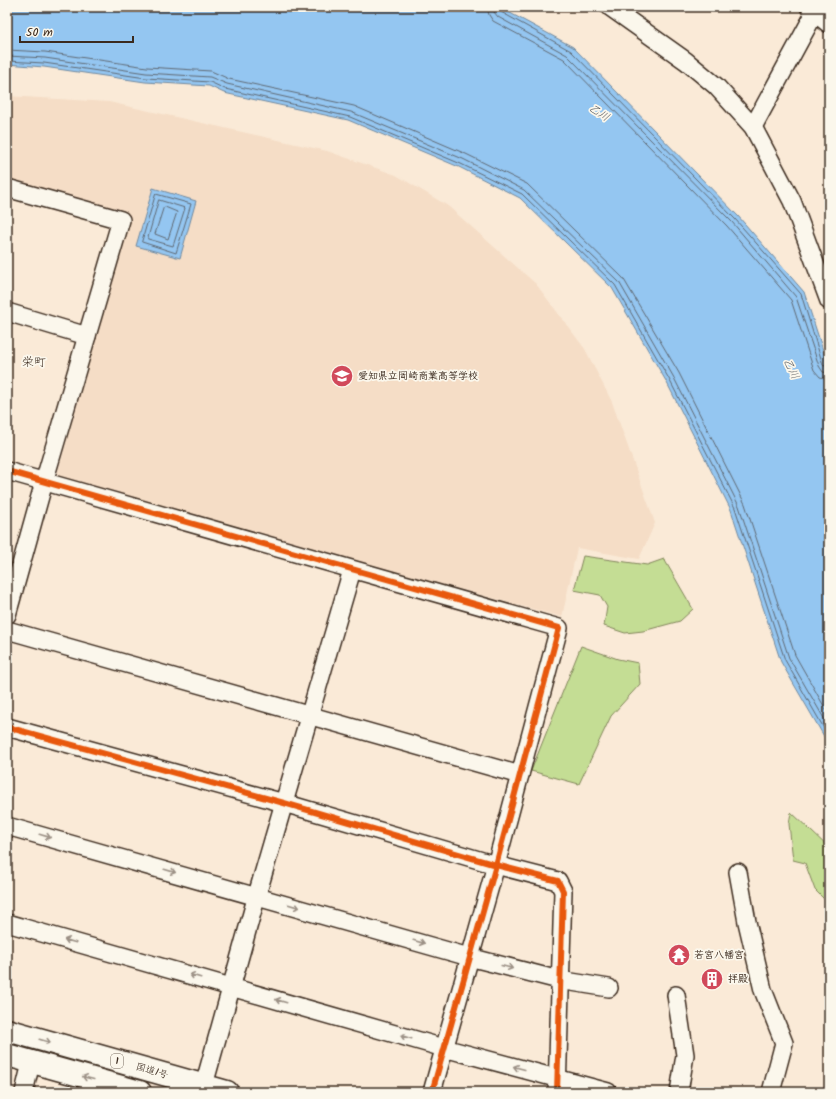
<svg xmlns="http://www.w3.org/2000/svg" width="836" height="1099" font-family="Kalam,'Klee One',sans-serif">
  <rect width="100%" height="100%" fill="#faead7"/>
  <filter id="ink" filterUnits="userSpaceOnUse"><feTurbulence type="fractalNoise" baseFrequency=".025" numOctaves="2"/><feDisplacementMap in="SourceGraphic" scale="8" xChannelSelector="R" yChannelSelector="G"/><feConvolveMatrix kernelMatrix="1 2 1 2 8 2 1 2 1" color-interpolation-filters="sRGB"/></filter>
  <g filter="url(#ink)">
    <polygon fill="#f5ddc6" points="7,96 109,102 327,151 396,175 448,206 536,284 585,349 612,402 655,523 639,559 577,548 562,617 56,479 128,218 7,180"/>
    <g fill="#c4dd94" stroke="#808459">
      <polygon points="583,556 647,565 664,559 693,609 680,621 643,631 625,633 604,626 607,607 600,595 574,590"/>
      <polygon points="581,646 618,659 638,663 640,684 611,716 579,784 531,771"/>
      <polygon points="791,812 829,848 829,904 815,890 805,863 793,860 789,824"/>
    </g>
    <g fill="#94c6f1" stroke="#70889d">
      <polygon points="7,7 499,7 573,47 738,216 804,292 829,369 829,745 781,662 731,510 666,381 612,288 520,198 459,167 348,120 224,93 209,86 145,82 44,67 7,64"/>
      <polygon points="153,188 196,201 180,258 136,246"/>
    </g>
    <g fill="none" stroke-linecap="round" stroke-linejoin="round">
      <g stroke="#5f6872" stroke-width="1">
        <polyline points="487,7 489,15 493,21 564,59 727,226 791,300 814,370 820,377 829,379"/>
        <polyline points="493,7 494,12 498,17 567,55 732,222 796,297 819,366 823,372 829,373"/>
        <polyline points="498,7 501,12 571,51 735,219 801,294 823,365 829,368"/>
        <polyline points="7,50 45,52 147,67 211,71 229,79 354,106 466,154 527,184 623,278 679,373 745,504 795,655 829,715"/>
        <polyline points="7,56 45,58 146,73 210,77 227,84 351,112 463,159 524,190 619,282 673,376 739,506 789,658 829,727"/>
        <polyline points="7,61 44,63 146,78 210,82 225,89 350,117 461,164 522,194 615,285 669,379 735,508 785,660 829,737"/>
        <polygon points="156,194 191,204 176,253 142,242"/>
        <polygon points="159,200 185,208 173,246 148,239"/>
        <polygon points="165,207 177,212 168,239 155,234 163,209"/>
      </g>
      <g stroke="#3b2a1e" stroke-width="20">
        <g id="street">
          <polyline points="610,7 686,61 716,86 753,127 792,201 829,301"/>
          <polyline points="753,127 818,7"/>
          <polyline points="7,188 121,220 44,482 7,615"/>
          <polyline points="7,312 87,336"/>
          <polyline points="7,471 559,628 496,865 432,1092"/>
          <polyline points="7,630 520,775"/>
          <polyline points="7,727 284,803 496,865 558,881 563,891 557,1092"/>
          <polyline points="7,826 469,957 559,980 609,988"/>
          <polyline points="738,872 747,922 763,990 784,1043 771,1092"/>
          <polyline points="7,923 444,1048 608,1092"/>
          <polyline points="676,995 685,1055 679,1092"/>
          <polyline points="204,1085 257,895 352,570"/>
          <polyline points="24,1092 31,1063"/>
        </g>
      </g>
      <g stroke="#3b2a1e" stroke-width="25">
        <polyline id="secondary" points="812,7 829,21"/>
      </g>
      <g stroke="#3b2a1e" stroke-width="25">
        <g id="highway">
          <polyline points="7,1030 227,1092"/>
          <polyline points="7,1055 140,1092"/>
        </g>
      </g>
      <use href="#street" stroke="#fbf7ec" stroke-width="17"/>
      <use href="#secondary" stroke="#fbf7ec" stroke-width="22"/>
      <use href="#highway" stroke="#fbf7ec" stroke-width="22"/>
      <g stroke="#fbf7ec" stroke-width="8">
        <g id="cycleway">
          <polyline points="7,471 559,628 496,865 432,1092"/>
          <polyline points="7,727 284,803 496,865 558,881 563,891 557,1092"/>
        </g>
      </g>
      <use href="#cycleway" stroke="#e8590c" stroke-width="6"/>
    </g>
    <defs><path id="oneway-shaft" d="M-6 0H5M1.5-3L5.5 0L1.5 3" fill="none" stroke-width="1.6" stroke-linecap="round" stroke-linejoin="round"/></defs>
    <g stroke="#9b9085">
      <use href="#oneway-shaft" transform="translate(45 836) rotate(16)"/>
      <use href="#oneway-shaft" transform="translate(170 871) rotate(16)"/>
      <use href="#oneway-shaft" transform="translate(294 906) rotate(16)"/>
      <use href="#oneway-shaft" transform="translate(70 941) rotate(-164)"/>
      <use href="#oneway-shaft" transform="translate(419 942) rotate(16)"/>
      <use href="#oneway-shaft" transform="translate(507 967) rotate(15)"/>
      <use href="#oneway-shaft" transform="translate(195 976) rotate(-164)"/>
      <use href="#oneway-shaft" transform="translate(281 1001) rotate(-164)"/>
      <use href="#oneway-shaft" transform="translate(406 1037) rotate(-164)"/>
      <use href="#oneway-shaft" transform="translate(45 1041) rotate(16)"/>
      <use href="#oneway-shaft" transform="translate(519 1068) rotate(-165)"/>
      <use href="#oneway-shaft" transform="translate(88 1078) rotate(-165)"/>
    </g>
  </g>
  <defs>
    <g id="school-disc" transform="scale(1.15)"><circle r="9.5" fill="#d1495b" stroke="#fbf7ec"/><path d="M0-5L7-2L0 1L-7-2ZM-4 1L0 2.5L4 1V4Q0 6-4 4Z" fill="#fff"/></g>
    <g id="temple-disc" transform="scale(1.15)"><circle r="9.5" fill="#d1495b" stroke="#fbf7ec"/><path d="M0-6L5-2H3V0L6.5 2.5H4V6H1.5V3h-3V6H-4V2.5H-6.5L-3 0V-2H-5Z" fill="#fff"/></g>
    <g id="building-disc" transform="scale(1.15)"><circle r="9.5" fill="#d1495b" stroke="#fbf7ec"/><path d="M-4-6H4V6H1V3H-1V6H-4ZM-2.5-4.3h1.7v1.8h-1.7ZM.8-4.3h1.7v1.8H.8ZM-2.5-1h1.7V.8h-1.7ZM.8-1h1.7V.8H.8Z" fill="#fff"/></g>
  </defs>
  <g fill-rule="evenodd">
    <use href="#school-disc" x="342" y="376"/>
    <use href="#temple-disc" x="679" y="955"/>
    <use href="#building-disc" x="712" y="979"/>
  </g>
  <g text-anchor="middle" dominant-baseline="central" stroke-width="3.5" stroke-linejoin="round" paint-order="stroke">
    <rect fill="#fbf7ec" stroke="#75685c" stroke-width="1" x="111" y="1054" width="12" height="14" rx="3"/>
    <g font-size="9" font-weight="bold" fill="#3b2a1e">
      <text x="117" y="1061">1</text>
    </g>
    <g font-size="10" font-weight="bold" fill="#3b2a1e" stroke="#fbf7ec" text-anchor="start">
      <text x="358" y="376">愛知県立岡崎商業高等学校</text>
      <text x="694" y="955">若宮八幡宮</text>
      <text x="728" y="979">拝殿</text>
    </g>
    <g font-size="10" fill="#3b2a1e" stroke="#fbf7ec">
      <text transform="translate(152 1071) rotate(16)">国道1号</text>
    </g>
    <g font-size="11" font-style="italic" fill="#56595d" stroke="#fbf7ec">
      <text transform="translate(599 113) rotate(33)">乙川</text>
      <text transform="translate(791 369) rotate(64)">乙川</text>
    </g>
    <g font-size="12" fill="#3b2a1e" stroke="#fbf7ec">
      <text x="34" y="362">栄町</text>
    </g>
  </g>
  <rect width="836" height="1099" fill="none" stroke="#fbf7ec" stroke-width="24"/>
  <rect x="12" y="12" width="812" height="1075" fill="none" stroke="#3b2a1e" stroke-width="1.5" filter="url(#ink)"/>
  <path d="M20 36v6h113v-6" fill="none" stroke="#3b2a1e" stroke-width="2"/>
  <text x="26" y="36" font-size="12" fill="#3b2a1e" stroke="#fbf7ec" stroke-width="3" paint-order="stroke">50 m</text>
</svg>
